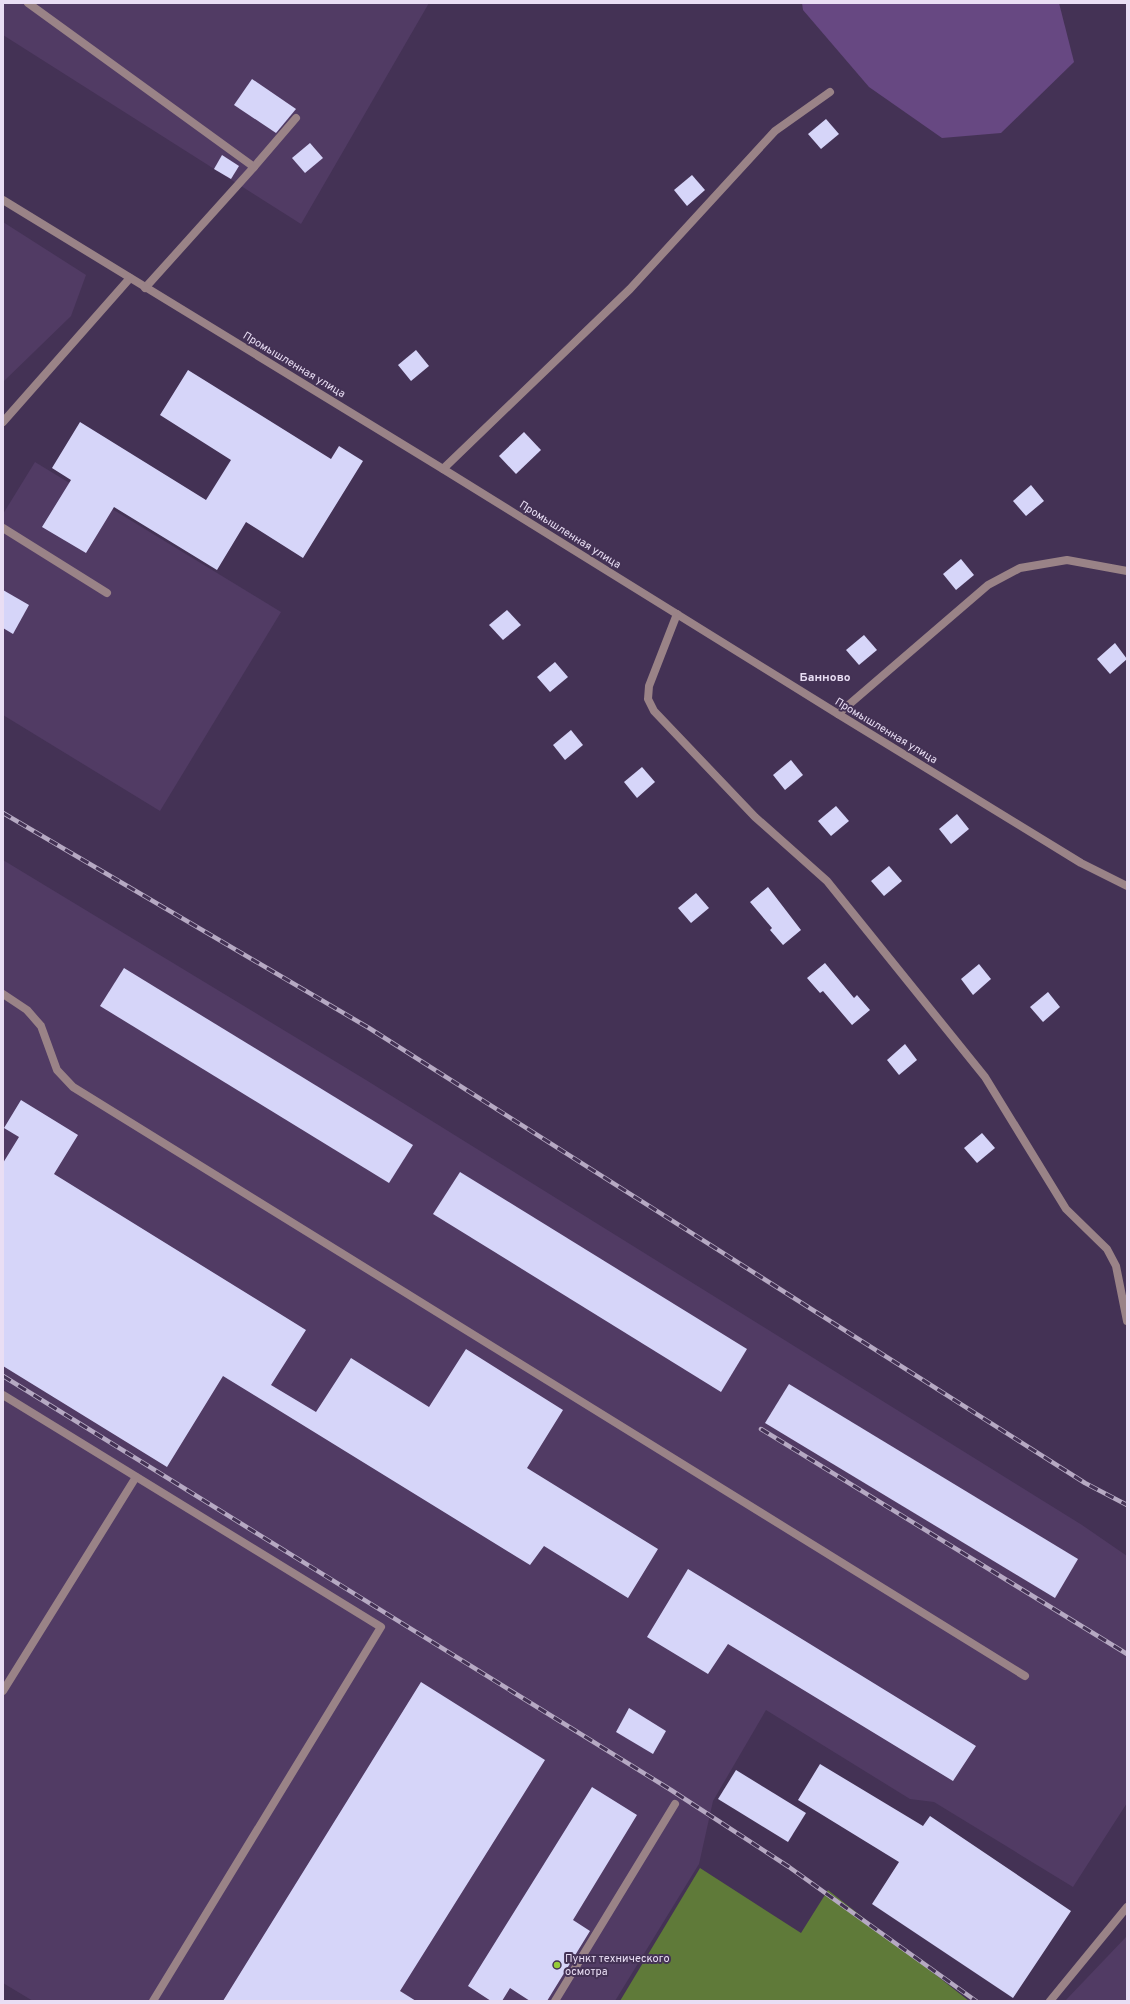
<svg xmlns="http://www.w3.org/2000/svg" width="1130" height="2004" font-family="Overpass,sans-serif">
  <rect width="100%" height="100%" fill="#443255"/>
  <g fill="#513b64">
    <polygon points="3,3 429,3 301,224 3,35"/>
    <polygon points="3,222 86,275 71,316 3,382"/>
    <polygon points="35,462 281,612 160,811 3,715 3,514"/>
    <polygon points="3,860 366,1080 1082,1525 1127,1556 1127,1803 1073,1887 934,1802 910,1799 766,1710 713,1801 699,1864 615,2001 33,2001 3,1983"/>
    <polygon points="1127,1936 1127,2001 1065,2001"/>
  </g>
  <polygon fill="#5f7a39" points="700,1868 801,1933 828,1890 969,2001 620,2001"/>
  <polygon fill="#674882" points="802,3 1059,3 1074,62 1001,133 942,138 869,87 803,10"/>
  <g fill="#d6d5f9">
    <polygon points="252,79 296,109 276,133 234,105"/>
    <polygon points="826,119 839,134 821,149 808,134"/>
    <polygon points="310,143 323,158 305,173 292,158"/>
    <polygon points="222,155 239,166 231,179 214,169"/>
    <polygon points="692,175 705,190 687,206 674,190"/>
    <polygon points="416,350 429,366 411,381 398,365"/>
    <polygon points="188,370 331,459 339,446 363,461 303,558 246,522 217,570 114,507 86,553 42,527 71,480 52,468 80,422 206,500 231,460 160,415"/>
    <polygon points="524,432 541,450 516,474 499,456"/>
    <polygon points="1031,485 1044,501 1026,516 1013,501"/>
    <polygon points="961,559 974,575 956,590 943,574"/>
    <polygon points="3,590 29,605 13,634 3,628"/>
    <polygon points="507,610 521,625 503,640 489,625"/>
    <polygon points="864,635 877,650 859,665 846,650"/>
    <polygon points="1115,643 1127,659 1110,674 1097,659"/>
    <polygon points="555,662 568,677 550,692 537,677"/>
    <polygon points="571,730 583,745 565,760 553,745"/>
    <polygon points="791,760 803,775 785,790 773,775"/>
    <polygon points="642,767 655,782 637,798 624,782"/>
    <polygon points="836,806 849,821 831,836 818,821"/>
    <polygon points="957,814 969,829 951,844 939,829"/>
    <polygon points="889,866 902,881 884,896 871,881"/>
    <polygon points="768,887 801,930 783,945 770,930 772,928 750,902"/>
    <polygon points="696,893 709,908 691,923 678,908"/>
    <polygon points="825,963 854,998 857,995 870,1010 852,1025 823,991 820,993 807,978"/>
    <polygon points="979,964 991,979 973,995 961,979"/>
    <polygon points="124,968 413,1145 389,1183 100,1006"/>
    <polygon points="1048,992 1060,1007 1043,1022 1030,1007"/>
    <polygon points="905,1044 917,1060 899,1075 887,1060"/>
    <polygon points="21,1100 78,1135 54,1174 306,1330 271,1385 316,1412 351,1358 429,1407 466,1349 563,1410 527,1468 658,1549 628,1598 544,1546 530,1565 223,1376 167,1467 3,1366 3,1163 19,1137 4,1128"/>
    <polygon points="982,1133 995,1148 977,1163 964,1148"/>
    <polygon points="460,1172 747,1349 721,1392 433,1214"/>
    <polygon points="789,1384 1078,1559 1055,1598 765,1423"/>
    <polygon points="688,1569 976,1746 953,1781 728,1644 708,1674 647,1637"/>
    <polygon points="421,1682 545,1760 400,1991 416,2001 223,2001"/>
    <polygon points="629,1708 666,1731 653,1754 616,1732"/>
    <polygon points="820,1764 923,1826 930,1816 1071,1911 1013,1998 872,1904 899,1862 798,1800"/>
    <polygon points="736,1770 806,1813 788,1842 718,1799"/>
    <polygon points="592,1787 637,1815 573,1920 590,1931 547,2001 530,2001 510,1988 502,2001 491,2001 468,1986"/>
  </g>
  <g fill="none" stroke-linecap="round" stroke-linejoin="round">
    <g stroke="#9a8387" stroke-width="8">
      <polyline points="28,3 254,167 145,288"/>
      <polyline points="254,167 296,118"/>
      <polyline points="3,422 130,278"/>
      <polyline points="443,469 630,289 775,131 830,92"/>
      <polyline points="3,528 107,593"/>
      <polyline points="677,614 649,686 648,699 654,711 755,817 827,881 985,1077 1066,1209 1107,1249 1116,1266 1127,1321"/>
      <polyline points="838,714 988,585 1020,568 1067,560 1127,571"/>
      <polyline points="3,994 27,1010 41,1026 57,1070 73,1087 1025,1676"/>
      <polyline points="3,1395 381,1627 153,2001"/>
      <polyline points="3,1691 136,1477"/>
      <polyline points="555,2001 675,1804"/>
      <polyline points="1050,2001 1127,1907"/>
    </g>
    <polyline stroke="#9a8387" stroke-width="8" points="3,200 443,469 838,714 1081,863 1127,886"/>
    <g stroke="#b6a9c3" stroke-width="4.5">
      <g id="rail">
        <polyline points="3,813 369,1028 1085,1483 1127,1505"/>
        <polyline points="3,1376 671,1790 789,1867 976,2001"/>
        <polyline points="761,1429 1127,1654"/>
      </g>
    </g>
    <use href="#rail" stroke="#443255" stroke-width="3" stroke-dasharray="9" stroke-linecap="butt"/>
  </g>
  <circle fill="#96cc39" stroke="#443255" stroke-width="1.5" cx="557" cy="1965" r="4"/>
  <g text-anchor="middle" dominant-baseline="central" stroke-width="4" stroke-linejoin="round" paint-order="stroke">
    <g font-size="11" fill="#e9def4" stroke="#443255">
      <text transform="translate(294 365) rotate(31)">Промышленная улица</text>
      <text transform="translate(570 535) rotate(32)">Промышленная улица</text>
      <text transform="translate(886 731) rotate(31)">Промышленная улица</text>
    </g>
    <g font-size="11" fill="#e9def4" stroke="#443255" text-anchor="start">
      <text x="565" y="1959">Пункт технического<tspan x="565" dy="13">осмотра</tspan></text>
    </g>
    <g font-size="12" font-weight="bold" fill="#e9def4" stroke="#443255">
      <text x="825" y="678">Банново</text>
    </g>
  </g>
  <rect width="1130" height="2004" fill="none" stroke="#e9def4" stroke-width="8"/>
</svg>
